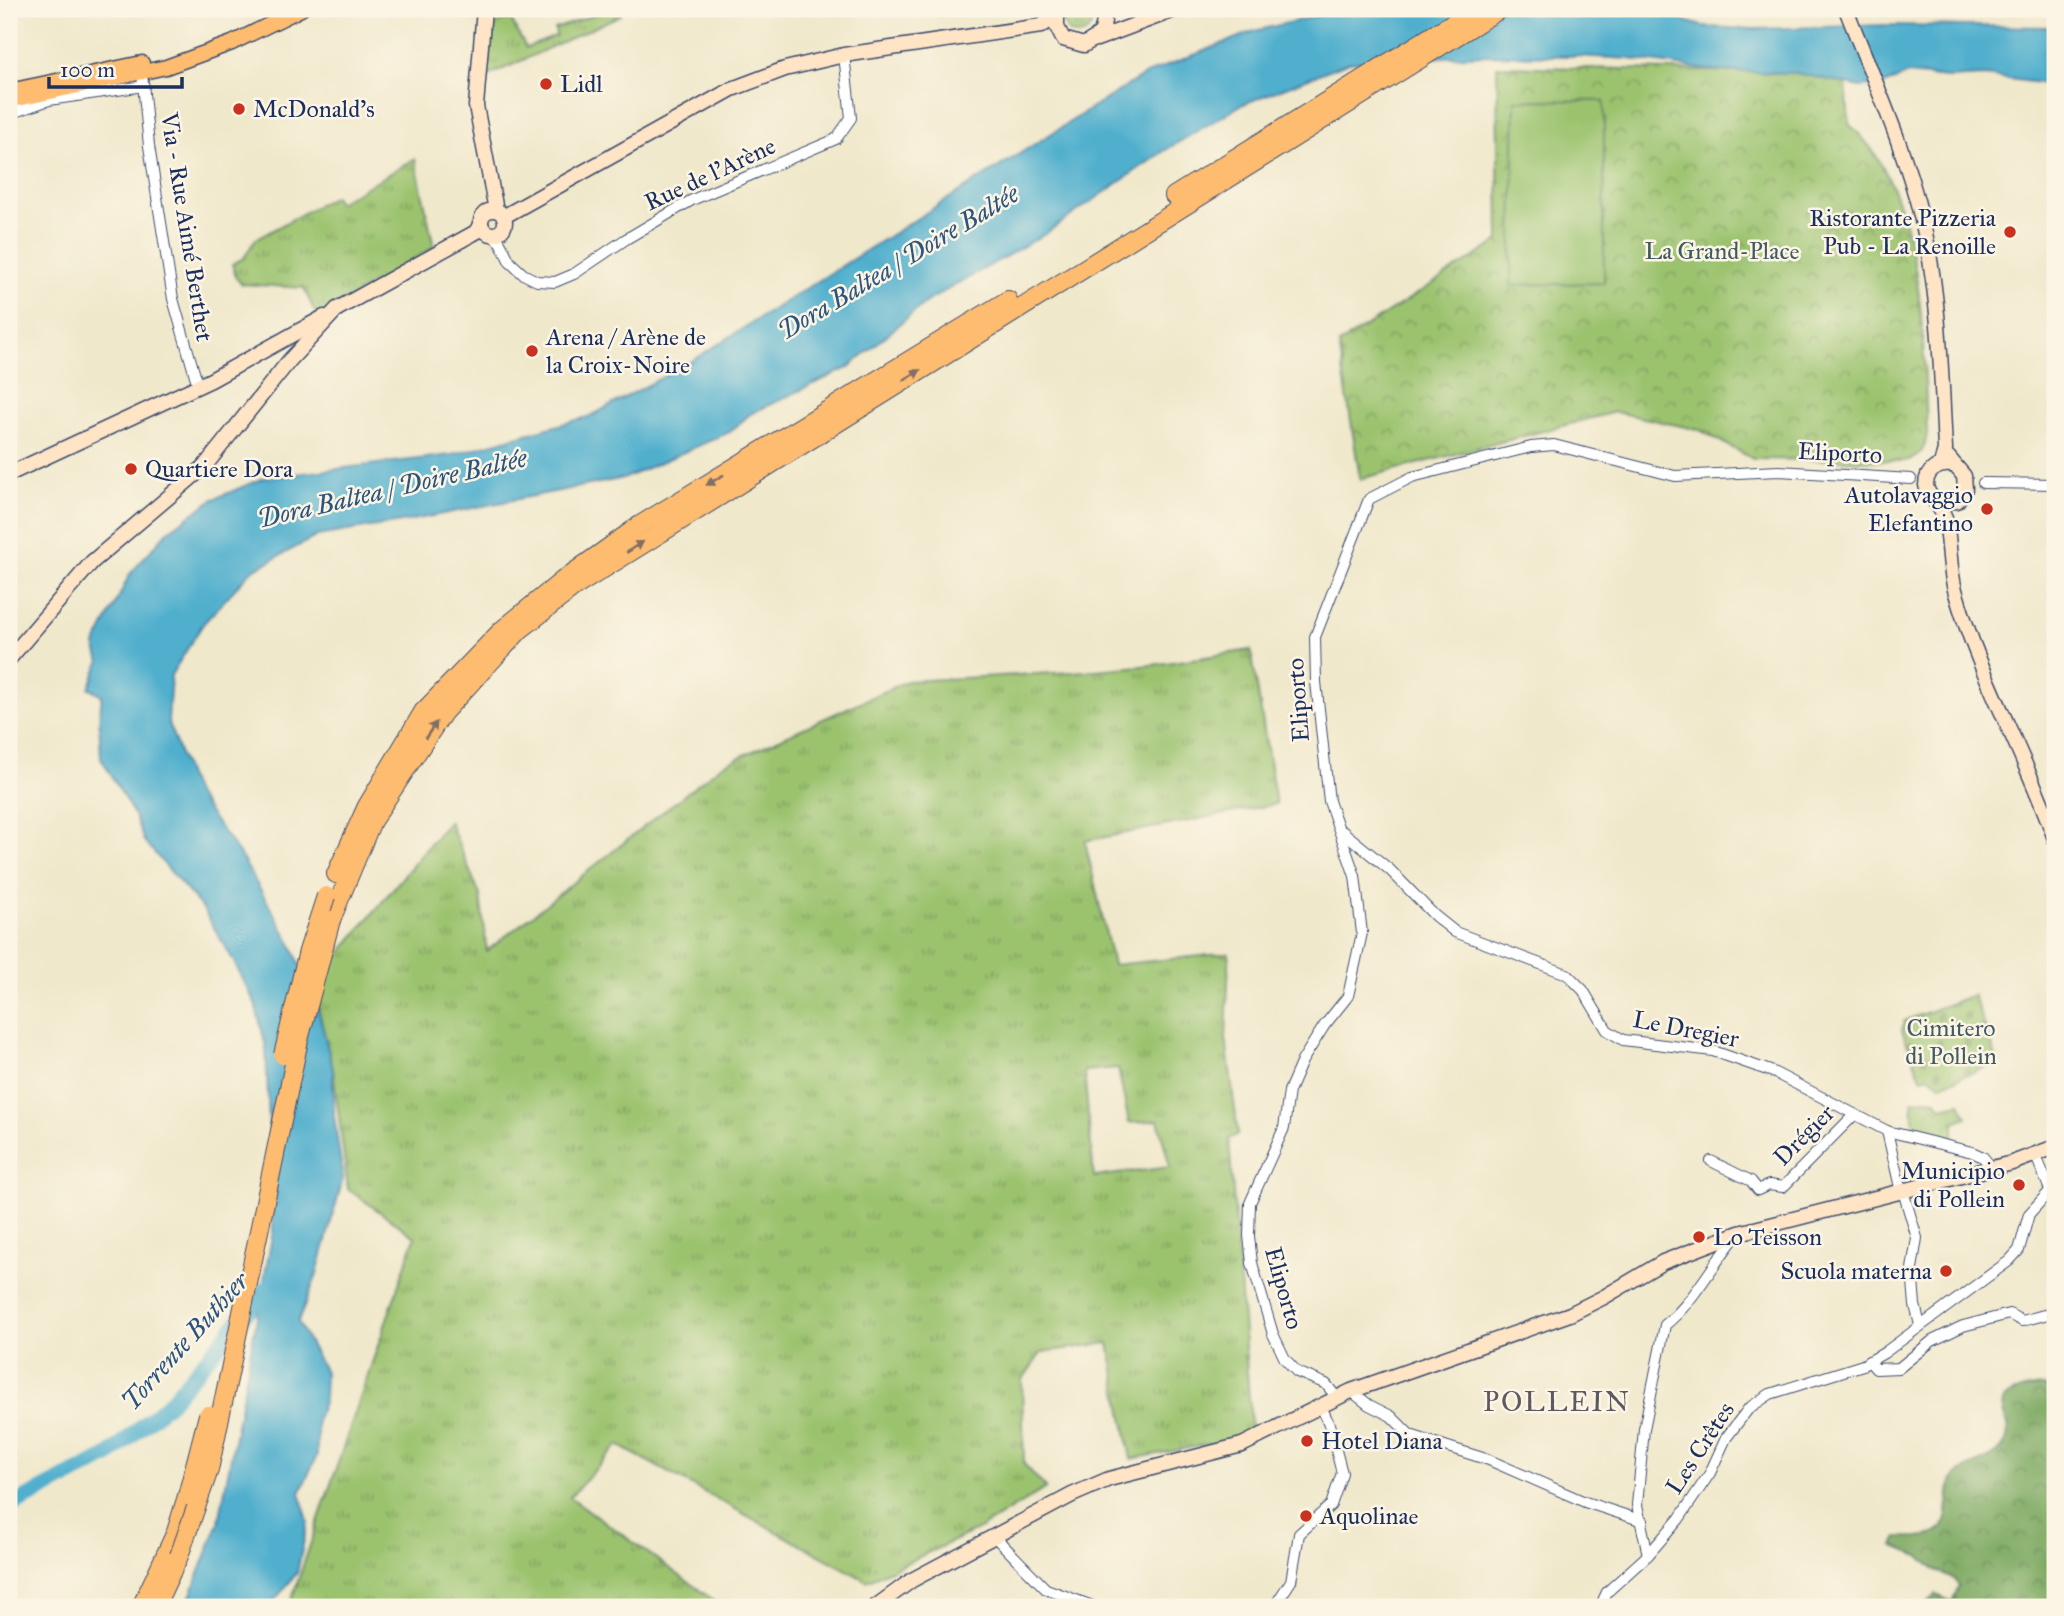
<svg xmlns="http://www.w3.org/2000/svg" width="2064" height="1616" font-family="'IM FELL Great Primer',serif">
  <defs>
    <pattern id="grass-tufts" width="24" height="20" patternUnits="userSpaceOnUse" patternTransform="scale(1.75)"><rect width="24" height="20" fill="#9bc36e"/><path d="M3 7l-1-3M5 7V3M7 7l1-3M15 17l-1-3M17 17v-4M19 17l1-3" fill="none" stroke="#7e9f5e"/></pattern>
    <pattern id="forest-crowns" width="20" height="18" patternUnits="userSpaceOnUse" patternTransform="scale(1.75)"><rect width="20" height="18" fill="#7ca961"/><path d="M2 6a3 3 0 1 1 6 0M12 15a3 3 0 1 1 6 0" fill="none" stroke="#658a53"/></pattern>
    <pattern id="cemetery-stones" width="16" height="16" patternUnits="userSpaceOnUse" patternTransform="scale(1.75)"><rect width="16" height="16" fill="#9bc36e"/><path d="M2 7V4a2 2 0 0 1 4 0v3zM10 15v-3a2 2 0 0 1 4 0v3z" fill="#7e9f5e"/></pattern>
    <pattern id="park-crowns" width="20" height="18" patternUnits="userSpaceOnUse" patternTransform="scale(1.75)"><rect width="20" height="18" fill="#9bc36e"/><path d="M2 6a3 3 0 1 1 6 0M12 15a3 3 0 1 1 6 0" fill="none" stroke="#7e9f5e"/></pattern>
  </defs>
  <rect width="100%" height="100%" fill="#fcf5e5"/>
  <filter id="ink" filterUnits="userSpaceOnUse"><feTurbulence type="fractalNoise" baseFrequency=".0143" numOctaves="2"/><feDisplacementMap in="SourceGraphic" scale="14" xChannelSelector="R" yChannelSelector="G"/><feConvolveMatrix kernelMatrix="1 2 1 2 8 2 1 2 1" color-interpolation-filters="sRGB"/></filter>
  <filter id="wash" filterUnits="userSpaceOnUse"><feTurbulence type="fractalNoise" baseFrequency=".00686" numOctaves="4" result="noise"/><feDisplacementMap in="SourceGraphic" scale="28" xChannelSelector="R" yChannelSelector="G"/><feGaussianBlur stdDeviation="1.57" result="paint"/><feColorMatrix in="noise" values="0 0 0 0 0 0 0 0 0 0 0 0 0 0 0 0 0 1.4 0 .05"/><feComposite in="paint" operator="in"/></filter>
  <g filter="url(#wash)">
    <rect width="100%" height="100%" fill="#f0e8cb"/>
    <g fill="url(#grass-tufts)" stroke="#5b7966" stroke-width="2" fill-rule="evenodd">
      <circle cx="1078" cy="21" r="14"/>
      <polygon points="602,9 619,9 621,15 486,77 493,25 510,18 526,48 556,36 555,29 602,12"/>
      <polygon points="1105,9 1145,12 1130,19 1111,18"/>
      <polygon points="415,159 434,247 317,317 304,288 242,284 236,278 232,264 244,258 255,240 334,196 338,203"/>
      <path d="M 1251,650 L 1276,804 L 1085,841 L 1113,965 L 1229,953 L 1226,1039 L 1238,1134 L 1229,1139 L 1252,1436 L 1131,1459 L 1109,1343 L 1042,1352 L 1022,1380 L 1024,1464 L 1046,1488 L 979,1529 L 867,1581 L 618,1445 L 570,1497 L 723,1607 L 289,1607 L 415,1237 L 348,1189 L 333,1070 L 318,1008 L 323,975 L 335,954 L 331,964 L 449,821 L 480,895 L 487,951 L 722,765 L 907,681 L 1073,672 L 1153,665 ZM 1118,1068 L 1129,1123 L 1158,1120 L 1170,1167 L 1094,1177 L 1084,1071 Z"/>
    </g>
    <path fill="url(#forest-crowns)" stroke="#4c6c60" stroke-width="2" d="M 2040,1386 L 2055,1390 L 2055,1607 L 1925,1607 L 1935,1594 L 1952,1602 L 1959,1586 L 1953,1578 L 1935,1570 L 1921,1557 L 1894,1546 L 1898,1537 C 1955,1539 1943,1526 1951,1481 C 1964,1464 1987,1464 2001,1449 C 2026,1420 1968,1397 2040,1386 Z"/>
    <polygon fill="url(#cemetery-stones)" stroke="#5b7966" stroke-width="2" points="1973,995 1998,1062 1941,1085 1930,1076 1921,1078 1902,1031 1904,1021"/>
    <g fill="url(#park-crowns)" stroke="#5b7966" stroke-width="2">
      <path d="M 1497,66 L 1797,73 L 1846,81 L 1849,124 C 1925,191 1923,339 1927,433 C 1925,449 1921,458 1904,461 L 1753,459 L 1700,430 L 1615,412 L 1360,479 L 1339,344 L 1499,241 Z"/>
      <polygon points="1924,1099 1937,1100 1941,1107 1960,1103 1967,1117 1954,1122 1954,1143 1914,1130 1912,1101"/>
    </g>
    <polygon fill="#9bc36e" stroke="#5b7966" stroke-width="2" points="1515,100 1604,101 1604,283 1511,285"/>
    <polygon fill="#4fafcd" stroke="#356f96" stroke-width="2" points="1347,9 1647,9 1705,27 1755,29 1886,25 2055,27 2055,85 1985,76 1947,78 1908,74 1884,85 1860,87 1797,73 1715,71 1630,59 1577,56 1484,55 1349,62 1241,105 1164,151 1045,234 926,302 848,368 750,414 730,432 625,478 407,521 317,536 251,571 203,624 171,675 168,722 194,792 240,855 290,941 318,1008 333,1070 334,1116 343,1178 316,1277 298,1322 325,1372 324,1399 317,1419 317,1455 300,1493 308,1521 297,1573 269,1607 186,1607 219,1522 273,1231 266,1047 255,1003 234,962 203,909 144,841 134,815 101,758 99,721 102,695 89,688 100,662 95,645 130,574 167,532 212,500 263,478 451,455 591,416 685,365 1146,74 1254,31"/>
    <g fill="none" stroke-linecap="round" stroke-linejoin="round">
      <polyline stroke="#4fafcd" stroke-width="16" points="9,1507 109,1455 170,1402 274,1280"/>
    </g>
  </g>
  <g filter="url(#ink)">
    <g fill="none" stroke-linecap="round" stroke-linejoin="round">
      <g stroke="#3b4b6e" stroke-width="12">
        <g id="street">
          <polyline points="142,73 149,146 173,299 198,386"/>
          <polyline points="9,114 49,100 144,86"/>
          <polyline points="490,234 500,242 510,262 523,274 537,281 555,282 574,274 626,239 692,200 836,139 851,118 844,55"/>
          <polyline points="1983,483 2055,484"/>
          <polyline points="1342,831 1390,870 1435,916 1455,932 1567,974 1583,990 1607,1030 1623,1040 1713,1051 1773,1072 1887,1131 1972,1152 1983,1157 1992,1168"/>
          <polyline points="1887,1131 1901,1192"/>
          <polyline points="2036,1156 2055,1202"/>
          <polyline points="1711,1161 1751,1181 1758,1190 1769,1185 1783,1187 1854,1115"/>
          <polyline points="1903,1191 1917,1238 1912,1269 1915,1305 1920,1325"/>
          <polyline points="1869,1361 1876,1369 1899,1368 1932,1341 1963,1326 2009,1314 2022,1321 2055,1312"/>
          <polyline points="1351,1391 1369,1405 1391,1416 1410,1435 1489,1460 1585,1502 1643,1521"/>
          <polyline points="1337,1398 1326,1384 1297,1372 1285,1359 1273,1334 1252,1263 1249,1236 1250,1203 1284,1128 1289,1091 1302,1061 1324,1026 1348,996 1362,933 1355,876 1329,801 1316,682 1315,637 1369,499 1412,477 1531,447 1554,445 1675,476 1779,471 1911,479"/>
          <polyline points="995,1537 1046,1589 1095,1607"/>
          <path d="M 1648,1555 L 1637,1505 L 1644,1429 L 1665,1325 C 1694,1302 1713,1263 1737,1235"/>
          <polyline points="1274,1607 1291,1581 1299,1534 1331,1505 1342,1473 1329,1424 1321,1406"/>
          <polyline points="1600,1607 1607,1592 1648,1555 1679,1519 1710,1473 1726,1438 1749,1408 1770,1394 1863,1365 1884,1353 2009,1261 2019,1250 2029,1214 2049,1192"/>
        </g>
      </g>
      <g stroke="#3b4b6e" stroke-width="17">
        <g id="secondary">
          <polyline points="484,9 476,106 496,210"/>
          <path d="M 1846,9 C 1873,78 1905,148 1922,220 C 1940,294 1941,374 1945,449 L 1941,465"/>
          <polyline points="1057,13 1057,27 1063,39 1084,45 1101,34 1104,21 1101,9"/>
          <polyline points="1097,39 1177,9"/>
          <circle cx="493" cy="222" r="12"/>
          <polyline points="510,213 732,89 785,69 844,55 1041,26 1057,16"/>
          <path d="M 1952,465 C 1939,463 1926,470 1926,485 C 1927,498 1943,506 1946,521 C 1950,544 1949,567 1955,590 C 1979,676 2026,755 2055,839"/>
          <polyline points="9,474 211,380 324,317"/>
          <polyline points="1938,502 1957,501 1965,489 1964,476 1948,457"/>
          <polyline points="9,659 92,562 204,467 289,361 337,309 476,232 481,223"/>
          <polyline points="875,1607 912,1580 1072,1495 1109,1479 1242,1445 1351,1391 1570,1314 1604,1297 1663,1262 1739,1233 2012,1163 2055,1147"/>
        </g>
      </g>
      <g stroke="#3b4b6e" stroke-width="17">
        <g id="primary">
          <polyline points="9,91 142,63"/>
          <polyline points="9,101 166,67 232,43 301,9"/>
        </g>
      </g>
      <g stroke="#3b4b6e" stroke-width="20">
        <g id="highway">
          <polyline points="1174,196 1475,9"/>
          <polyline points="336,874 367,806 423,712 502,630 563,580 640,525 1008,300"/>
          <polyline points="331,920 372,821 443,713 520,630 576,586 1500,9"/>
          <polyline points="141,1607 176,1532 187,1496"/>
          <polyline points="155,1607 179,1556"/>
        </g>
      </g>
      <use href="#street" stroke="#fff" stroke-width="10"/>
      <use href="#secondary" stroke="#ffe4c6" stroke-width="14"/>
      <use href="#primary" stroke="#febc70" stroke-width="14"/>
      <use href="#highway" stroke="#febc70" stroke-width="18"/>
      <g stroke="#3b4b6e" stroke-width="20" stroke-linecap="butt">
        <g id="highway-bridge">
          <polyline points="283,1055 308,951 326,896"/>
          <polyline points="187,1496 208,1415"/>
          <polyline points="179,1556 209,1470 299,1040 331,920"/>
        </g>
      </g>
      <use href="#highway-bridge" stroke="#febc70" stroke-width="18"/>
    </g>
    <defs><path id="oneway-solid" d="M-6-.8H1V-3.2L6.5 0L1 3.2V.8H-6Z" transform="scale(1.75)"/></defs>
    <g fill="#816e66">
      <use href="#oneway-solid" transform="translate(912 375) rotate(-31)"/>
      <use href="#oneway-solid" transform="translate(715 480) rotate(149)"/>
      <use href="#oneway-solid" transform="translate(635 547) rotate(-33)"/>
      <use href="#oneway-solid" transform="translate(431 730) rotate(-55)"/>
    </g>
  </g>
  <g fill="#c8321e" stroke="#fcf5e5" stroke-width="2.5">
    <circle cx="546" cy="84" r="7"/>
    <circle cx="239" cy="109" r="7"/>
    <circle cx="2010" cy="232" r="7"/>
    <circle cx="532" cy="351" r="7"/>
    <circle cx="131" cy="469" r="7"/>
    <circle cx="1987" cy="509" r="7"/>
    <circle cx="2019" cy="1185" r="7"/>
    <circle cx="1699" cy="1237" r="7"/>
    <circle cx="1946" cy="1271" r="7"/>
    <circle cx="1307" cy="1441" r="7"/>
    <circle cx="1306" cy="1516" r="7"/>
  </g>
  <g text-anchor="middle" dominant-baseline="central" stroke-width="5" stroke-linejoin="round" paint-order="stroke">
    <g font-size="24" fill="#1b2f5e" stroke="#fcf5e5" text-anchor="start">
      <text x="560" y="84">Lidl</text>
      <text x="253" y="109">McDonald's</text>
      <text x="1996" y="218" text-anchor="end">Ristorante Pizzeria<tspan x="1996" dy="28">Pub - La Renoille</tspan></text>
      <text x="546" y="337">Arena / Arène de<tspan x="546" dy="28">la Croix-Noire</tspan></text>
      <text x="145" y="469">Quartiere Dora</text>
      <text x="1973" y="495" text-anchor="end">Autolavaggio<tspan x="1973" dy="28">Elefantino</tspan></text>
      <text x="2005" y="1171" text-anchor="end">Municipio<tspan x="2005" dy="28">di Pollein</tspan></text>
      <text x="1713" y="1237">Lo Teisson</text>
      <text x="1932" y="1271" text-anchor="end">Scuola materna</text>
      <text x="1321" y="1441">Hotel Diana</text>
      <text x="1320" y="1516">Aquolinae</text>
    </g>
    <g font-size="24" fill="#1b2f5e" stroke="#fcf5e5">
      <text transform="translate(710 174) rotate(-25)">Rue de l'Arène</text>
      <text transform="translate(187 227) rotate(81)">Via - Rue Aimé Berthet</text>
      <text transform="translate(1840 453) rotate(3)">Eliporto</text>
      <text transform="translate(1298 700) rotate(-94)">Eliporto</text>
      <text transform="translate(1686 1029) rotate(11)">Le Dregier</text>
      <text transform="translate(1804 1135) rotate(-45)">Drégier</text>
      <text transform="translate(1284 1288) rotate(74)">Eliporto</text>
      <text transform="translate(1700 1448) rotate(-57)">Les Crêtes</text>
    </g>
    <g font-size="24" fill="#415b63" stroke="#fcf5e5">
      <text x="1722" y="251">La Grand-Place</text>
      <text x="1951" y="1028">Cimitero<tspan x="1951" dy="28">di Pollein</tspan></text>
    </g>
    <g font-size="26" font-style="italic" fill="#2b557f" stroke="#fcf5e5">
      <text transform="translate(898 262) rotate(-31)">Dora Baltea / Doire Baltée</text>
      <text transform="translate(392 488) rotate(-13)">Dora Baltea / Doire Baltée</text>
      <text transform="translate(185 1341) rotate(-48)">Torrente Buthier</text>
    </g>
    <g font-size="28" letter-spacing="2" fill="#5d5961" stroke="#fcf5e5">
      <text x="1557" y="1401">POLLEIN</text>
    </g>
  </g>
  <rect width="2064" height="1616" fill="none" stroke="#fcf5e5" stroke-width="35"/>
  <path d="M49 77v10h133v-10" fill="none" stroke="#1b2f5e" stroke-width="3.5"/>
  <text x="60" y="77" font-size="21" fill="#1b2f5e" stroke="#fcf5e5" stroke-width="5" paint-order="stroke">100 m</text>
</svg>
